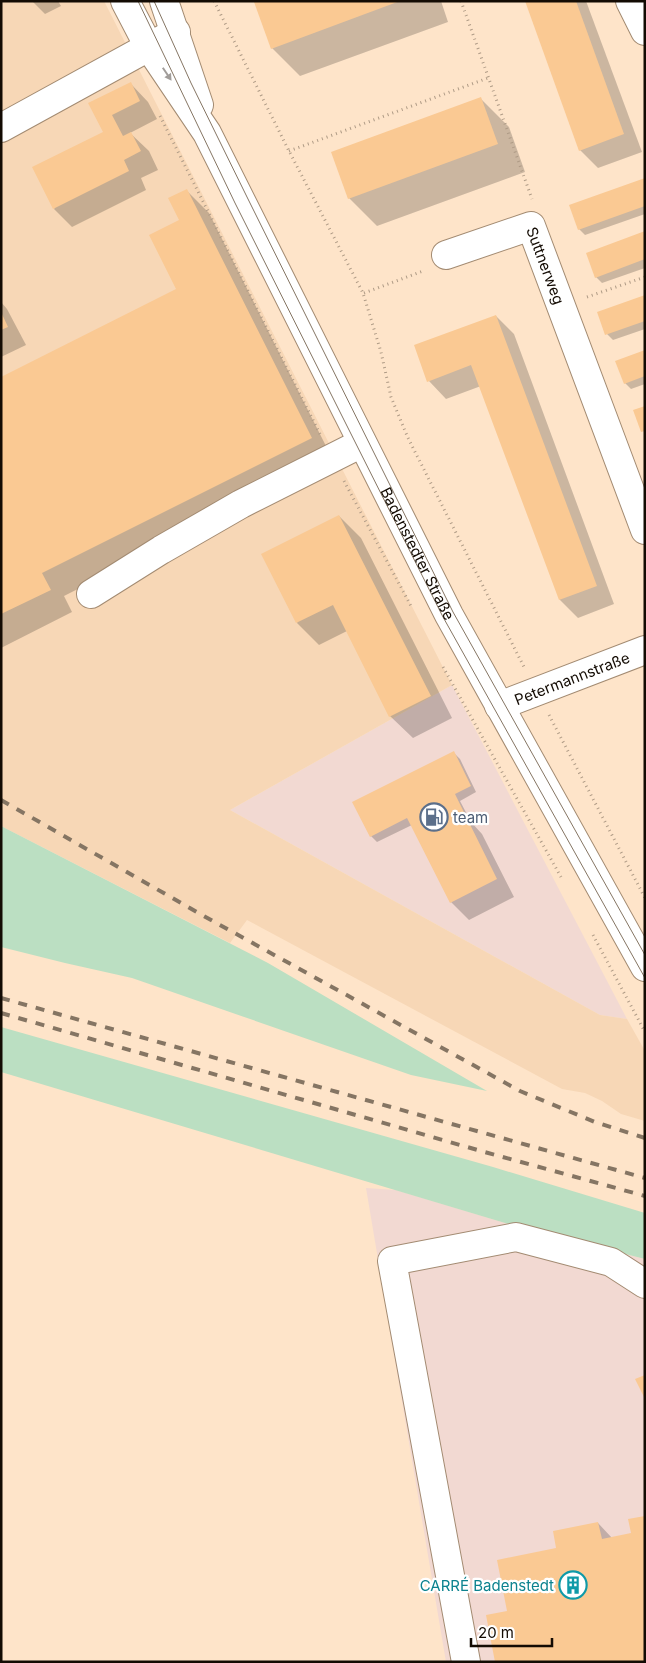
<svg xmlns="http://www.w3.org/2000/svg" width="646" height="1663" font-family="Inter,sans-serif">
  <rect width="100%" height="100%" fill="#fee4c9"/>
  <g fill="#f2d9d2">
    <polygon points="452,685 627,1019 600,1015 230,810"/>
    <polygon points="366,1188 396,1190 522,1228 645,1259 645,1662 446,1662"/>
  </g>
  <polygon fill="#f7d7b6" points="1,1 104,1 452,685 230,810 600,1015 627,1019 645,1051 645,1121 621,1114 602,1101 585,1093 562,1089 247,920 230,943 1,826"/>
  <g fill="#bbdfc2">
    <polygon points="1,826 268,963 487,1091 411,1075 132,978 65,963 1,947"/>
    <polygon points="1,1027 493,1167 645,1213 645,1259 522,1228 1,1072"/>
  </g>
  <g fill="#0003">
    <polygon points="32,1 58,1 61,6 45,14"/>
    <polygon points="259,1 441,1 448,22 300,76 272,48"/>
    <polygon points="526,1 586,1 642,152 598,168 580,150"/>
    <polygon points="131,84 148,102 157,119 130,133 149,151 158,170 141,178 146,190 72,227 54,209 104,132 90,104"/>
    <polygon points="481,99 509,127 525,172 377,226 349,198"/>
    <polygon points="645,179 645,214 585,235 579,229"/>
    <polygon points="187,191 209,213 333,460 64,596 72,612 1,648 1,515 178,290 180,220"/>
    <polygon points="645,233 645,268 602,283 596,277"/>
    <polygon points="645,297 645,329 613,340 607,334"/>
    <polygon points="1,302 7,309 26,345 1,357"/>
    <polygon points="496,316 514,334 614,604 578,618 560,600 481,386 446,399 429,381"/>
    <polygon points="645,352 645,384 631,389 625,383"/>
    <polygon points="339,516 361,538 452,718 413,738 390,716 347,631 319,645 297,623"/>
    <polygon points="454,753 460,759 476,792 460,801 471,822 482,834 514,897 469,920 451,902 412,825 377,842 371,836"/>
    <polygon points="598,1523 612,1538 633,1534 645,1662 509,1612 558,1549"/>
  </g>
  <g fill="#fac993">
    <polygon points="256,1 400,1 271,49 254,2"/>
    <polygon points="525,1 576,1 624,134 579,151"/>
    <polygon points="131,82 140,101 112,115 123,136 131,132 141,151 124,160 129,171 53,209 32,167 103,132 88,103"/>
    <polygon points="481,97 498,144 348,199 331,152"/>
    <polygon points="645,178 645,206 578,230 569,205"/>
    <polygon points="187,189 312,438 42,573 51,590 1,614 1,377 176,289 149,235 179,220 168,198"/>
    <polygon points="645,231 645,259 595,278 586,253"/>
    <polygon points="645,295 645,321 605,335 597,312"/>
    <polygon points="1,312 8,327 1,330"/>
    <polygon points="496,315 597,586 559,600 471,365 427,382 414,345"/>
    <polygon points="645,350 645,376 624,384 615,361"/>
    <polygon points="645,406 645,431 641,432 633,410"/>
    <polygon points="339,515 431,696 389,717 333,605 296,623 261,554"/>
    <polygon points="454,751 471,786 455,794 497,879 450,903 407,818 370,837 352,802"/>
    <polygon points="645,1375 645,1399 635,1379"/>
    <polygon points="645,1516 645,1662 495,1662 486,1615 507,1611 497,1560 556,1548 553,1531 598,1522 602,1539 631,1533 628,1519"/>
  </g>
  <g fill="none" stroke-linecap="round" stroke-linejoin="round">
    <g stroke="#a38b72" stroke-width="30">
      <g id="minor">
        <path id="s1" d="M 125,1 L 149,47 L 207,133 L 449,615 L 645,967"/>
        <polyline points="164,1 199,105"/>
        <polyline points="630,1 645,31"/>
        <polyline points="1,128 176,32"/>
        <path id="s2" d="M 446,255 L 531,226 L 645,530"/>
        <polyline points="91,594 161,550 241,504 362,443"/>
        <path id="s3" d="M 499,706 L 645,650"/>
        <polyline points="466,1662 392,1261 516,1237 611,1262 645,1284"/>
      </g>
    </g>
    <g stroke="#af9b86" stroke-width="3" stroke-dasharray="1 4" stroke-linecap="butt">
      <polyline points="214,1 289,151 363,293 381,352 391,397 408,438 524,667"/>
      <polyline points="461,1 532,199"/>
      <polyline points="160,116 320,434"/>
      <polyline points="289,151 488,78"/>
      <polyline points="364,293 423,271"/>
      <polyline points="587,297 645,277"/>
      <polyline points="344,481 411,606"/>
      <polyline points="443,667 561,877"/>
      <polyline points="549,715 645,898"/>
      <polyline points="593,935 645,1032"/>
    </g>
    <use href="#minor" stroke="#fff" stroke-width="28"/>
    <g stroke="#857563" stroke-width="1">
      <polyline points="138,1 235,203 443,617 645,978"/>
      <polyline points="154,1 191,83 247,197 453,612 645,955"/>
    </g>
    <g stroke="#857563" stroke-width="4" stroke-dasharray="9 9" stroke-linecap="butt">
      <polyline points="1,800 202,915 520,1091 595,1122 645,1138"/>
      <polyline points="1,998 645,1178"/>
      <polyline points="1,1013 481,1151 645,1196"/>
    </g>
  </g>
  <defs><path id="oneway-solid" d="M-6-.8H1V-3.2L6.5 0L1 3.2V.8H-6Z" transform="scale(1.25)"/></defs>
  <use fill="#a19d9a" href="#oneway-solid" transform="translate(167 74) rotate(56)"/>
  <defs>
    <g id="fuel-ring" transform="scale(1.4375)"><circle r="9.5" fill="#fff" stroke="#5c6f8a" stroke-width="1.5"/><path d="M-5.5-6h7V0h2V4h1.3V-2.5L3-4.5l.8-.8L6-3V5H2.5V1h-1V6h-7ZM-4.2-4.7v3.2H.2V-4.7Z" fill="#5c6f8a"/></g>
    <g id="building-ring" transform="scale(1.4375)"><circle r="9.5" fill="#fff" stroke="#0f9aa8" stroke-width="1.5"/><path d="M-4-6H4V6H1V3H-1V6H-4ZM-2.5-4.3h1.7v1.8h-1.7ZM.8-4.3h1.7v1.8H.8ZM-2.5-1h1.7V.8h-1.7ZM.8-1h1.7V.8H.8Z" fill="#0f9aa8"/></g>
  </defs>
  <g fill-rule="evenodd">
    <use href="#fuel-ring" x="434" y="817"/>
    <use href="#building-ring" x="573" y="1585"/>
  </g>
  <g text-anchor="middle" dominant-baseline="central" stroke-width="4.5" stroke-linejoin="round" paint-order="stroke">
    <g font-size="15" fill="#130b03" stroke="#fff">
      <text stroke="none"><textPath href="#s2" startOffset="132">Suttnerweg</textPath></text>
      <text stroke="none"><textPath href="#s1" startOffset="626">Badenstedter Straße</textPath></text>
      <text stroke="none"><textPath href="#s3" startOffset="78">Petermannstraße</textPath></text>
    </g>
    <g font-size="15" fill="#4e5e75" stroke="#fff" text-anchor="start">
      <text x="453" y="817">team</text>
    </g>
    <g font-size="15" fill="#0d838f" stroke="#fff" text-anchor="end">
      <text x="554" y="1585">CARRÉ Badenstedt</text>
    </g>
  </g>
  <rect width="646" height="1663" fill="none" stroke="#130b03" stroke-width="5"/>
  <path d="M471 1638v8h81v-8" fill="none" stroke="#130b03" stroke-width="2.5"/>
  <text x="478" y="1638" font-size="15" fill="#130b03" stroke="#ffffff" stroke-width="4" paint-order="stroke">20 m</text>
</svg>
